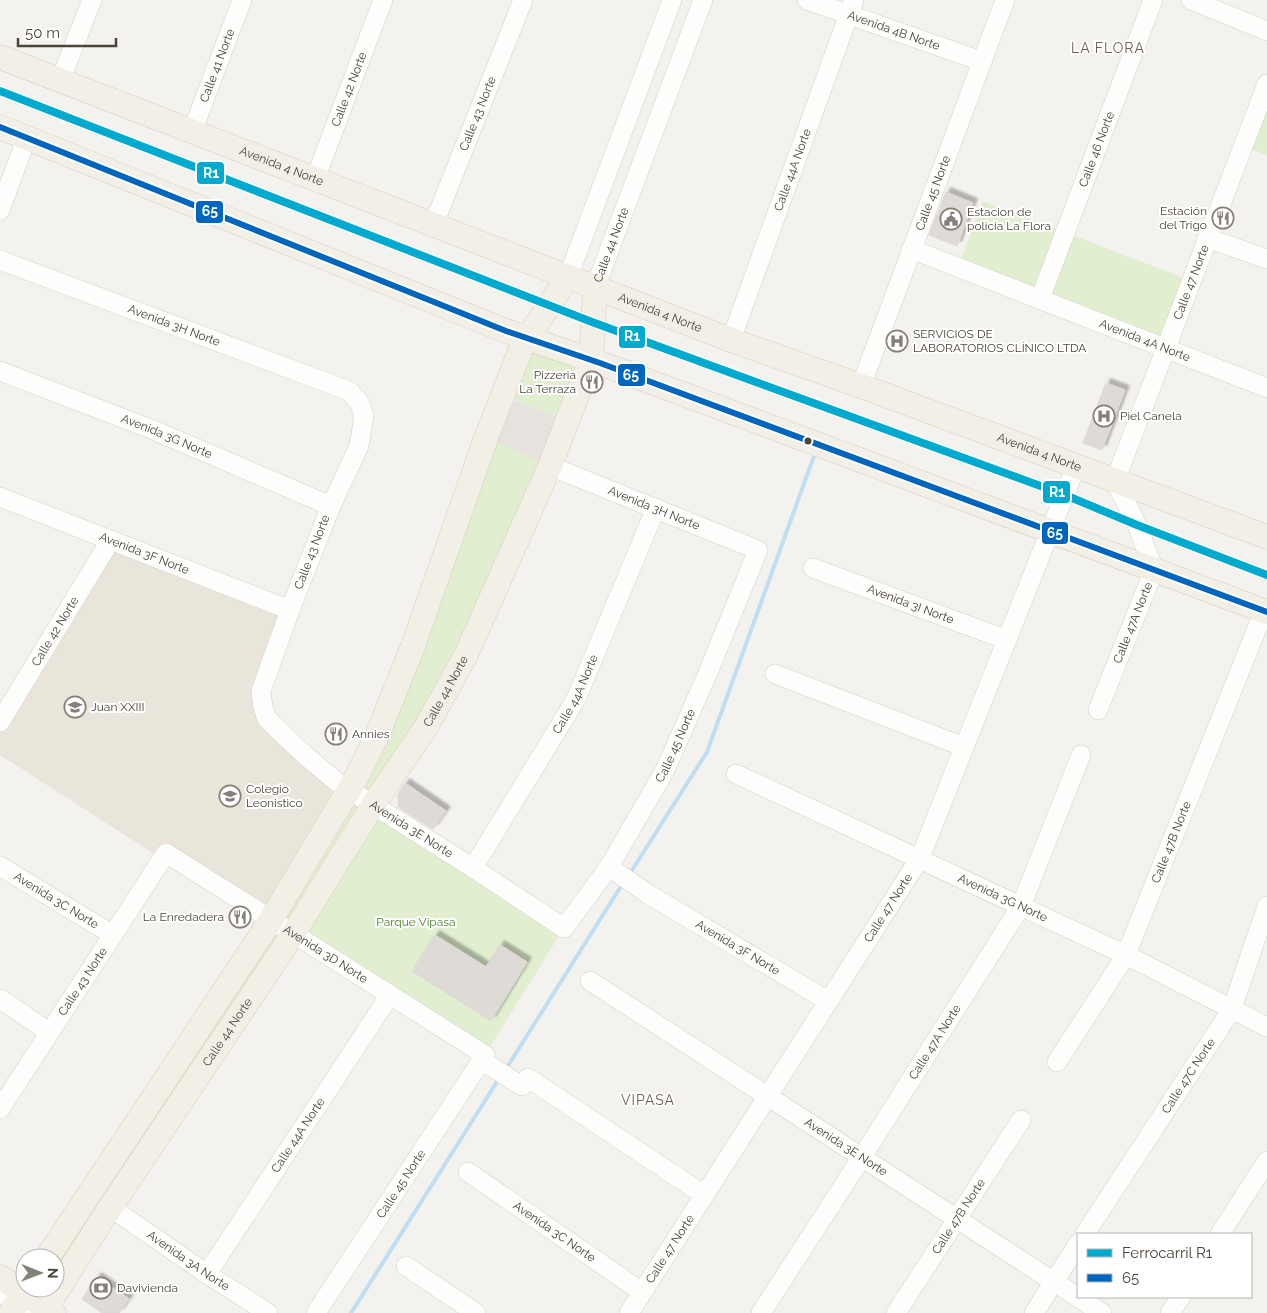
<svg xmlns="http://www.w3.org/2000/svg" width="1267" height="1313" font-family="Raleway,sans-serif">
  <defs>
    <filter id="shadow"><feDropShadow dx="4.5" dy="-4.5" stdDeviation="1" flood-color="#0004"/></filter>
  </defs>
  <rect width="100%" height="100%" fill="#f4f2ee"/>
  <polygon fill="#eae5da" points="110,541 290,610 263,707 350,790 271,920 162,859 0,755 0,722"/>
  <g fill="#e1eecf">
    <polygon points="1267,104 1267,155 1250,149"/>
    <polygon points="983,201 1187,279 1164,342 959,264"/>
    <polygon points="522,346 591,359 567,421 503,395"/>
    <polygon points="486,438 550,466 466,655 373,804 564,928 485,1055 293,934 46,1308 27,1288 55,1288 55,1258 342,803"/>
  </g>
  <polygon fill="#e6e3df" points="503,395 567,421 550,466 486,438"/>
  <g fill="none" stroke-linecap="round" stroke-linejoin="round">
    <g stroke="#c0ddf1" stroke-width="4">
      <polyline points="629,875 707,752 814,456"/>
      <polyline points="506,1069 623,883"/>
      <polyline points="351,1313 500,1077"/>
    </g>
  </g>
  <g fill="#dedbd6" stroke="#dcd9d4" filter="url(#shadow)">
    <polygon points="946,192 973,203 957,246 929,235"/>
    <polygon points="1106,383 1125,390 1102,450 1083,443"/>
    <polygon points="405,783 446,811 433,829 398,807 398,794"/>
    <polygon points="435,935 486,967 500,945 527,962 491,1021 412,971"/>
    <polygon points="97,1277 129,1299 119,1313 102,1313 82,1299"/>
  </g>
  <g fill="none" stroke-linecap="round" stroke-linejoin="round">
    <g stroke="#d2d0cb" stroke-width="20">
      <g id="minor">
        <path id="s1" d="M 807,0 L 981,61"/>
        <polyline points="1191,0 1267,31"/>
        <polyline points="60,81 92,0"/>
        <path id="s2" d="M 192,132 L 242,0"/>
        <path id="s3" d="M 315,179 L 383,0"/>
        <polyline points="0,210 27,137"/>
        <path id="s4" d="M 433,226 L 523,0"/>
        <polyline points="1207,238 1267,259"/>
        <path id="s5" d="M 911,249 L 1267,388"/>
        <path id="s6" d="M 0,260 L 349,391 L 359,402 L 364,416 L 359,446 L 331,506 L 290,610 L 261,691 L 263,707 L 267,719 L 307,757 L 337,782 L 473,868 L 564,928 L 609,867 L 665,770 L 707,675 L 758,550 L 550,466"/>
        <polyline points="568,277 672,0"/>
        <path id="s7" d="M 595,288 L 703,0"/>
        <path id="s8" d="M 1040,299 L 1153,0"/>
        <path id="s9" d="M 731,340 L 854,0"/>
        <path id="s10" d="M 0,371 L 151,429 L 331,506"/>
        <path id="s11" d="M 861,386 L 1005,0"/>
        <path id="s12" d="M 0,497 L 290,610"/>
        <path id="s13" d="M 813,568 L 1007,640"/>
        <polyline points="775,674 964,747"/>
        <path id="s14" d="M 1098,710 L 1154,570 L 1137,525 L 1115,481 L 1267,84"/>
        <path id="s15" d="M 0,722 L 110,541"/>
        <path id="s16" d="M 736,774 L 1126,955 L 1267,1027"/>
        <path id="s17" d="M 0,866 L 113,935"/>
        <path id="s18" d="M 609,867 L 648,894 L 828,1001"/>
        <path id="s19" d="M 473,868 L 576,699 L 656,508"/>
        <path id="s20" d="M 590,981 L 1102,1313"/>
        <polyline points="0,999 49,1032"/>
        <polyline points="481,1062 492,1067 522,1086"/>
        <path id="s21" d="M 1057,1062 L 1126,955 L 1264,611"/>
        <polyline points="528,1078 704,1195"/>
        <path id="s22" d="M 0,1109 L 166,853 L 485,1055 L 316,1313"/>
        <path id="s23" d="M 468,1172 L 642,1292"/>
        <path id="s24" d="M 110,1207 L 207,1274 L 268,1313"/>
        <path id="s25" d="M 1085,1234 L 1232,1009 L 1267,906"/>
        <polyline points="1220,1234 1267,1161"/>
        <polyline points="406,1266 476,1313"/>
        <path id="s26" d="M 207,1274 L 390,995"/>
        <polyline points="0,1292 32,1313"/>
        <path id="s27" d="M 629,1313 L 920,858 L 1076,466"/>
        <path id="s28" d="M 761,1313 L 862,1157 L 1021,906 L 1081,755"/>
        <path id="s29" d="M 896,1313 L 1021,1120"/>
        <polyline points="1034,1313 1078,1244"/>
        <polyline points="1170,1313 1181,1297"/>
      </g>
    </g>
    <g stroke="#d6cebb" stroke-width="25">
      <g id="major">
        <path id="s30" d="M 0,57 L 731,340 L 861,386 L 1267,537"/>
        <polyline points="0,127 506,331 600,363 1267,612"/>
        <polyline points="47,1258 271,920 356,778 376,738 413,646 486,438 522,346 568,277"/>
        <polyline points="0,1277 54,1313"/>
        <polyline points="10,1313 27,1288"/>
        <path id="s31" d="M 43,1313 L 102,1220 L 293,934 L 373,805 L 426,727 L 466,655 L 550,466 L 591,359 L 595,288"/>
      </g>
    </g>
    <use href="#minor" stroke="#fdfdfc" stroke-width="19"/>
    <use href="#major" stroke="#f2efe6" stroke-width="24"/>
    <g stroke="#fff" stroke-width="10">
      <polyline id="bus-1" points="0,127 506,331 600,363 1267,612"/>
    </g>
    <use href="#bus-1" stroke="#0065bd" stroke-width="6"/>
    <g stroke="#fff" stroke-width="11">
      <polyline id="rail-1" points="0,91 592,322 1065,495 1137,525 1267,575"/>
    </g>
    <use href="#rail-1" stroke="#00a9ce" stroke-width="8"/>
  </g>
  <defs>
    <g id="restaurant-ring" transform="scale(1.125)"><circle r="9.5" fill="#fff" stroke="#868178" stroke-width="1.5"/><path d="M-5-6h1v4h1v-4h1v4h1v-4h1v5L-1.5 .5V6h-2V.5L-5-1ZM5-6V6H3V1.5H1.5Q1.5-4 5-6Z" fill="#868178"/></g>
    <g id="civic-ring" transform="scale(1.125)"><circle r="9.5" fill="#fff" stroke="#868178" stroke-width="1.5"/><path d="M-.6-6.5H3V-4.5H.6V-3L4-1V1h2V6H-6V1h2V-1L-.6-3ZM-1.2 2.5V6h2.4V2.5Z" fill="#868178"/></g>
    <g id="hospital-ring" transform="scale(1.125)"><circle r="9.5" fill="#fff" stroke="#868178" stroke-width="1.5"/><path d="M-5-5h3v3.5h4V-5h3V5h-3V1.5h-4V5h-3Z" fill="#868178"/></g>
    <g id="school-ring" transform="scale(1.125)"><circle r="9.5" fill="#fff" stroke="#868178" stroke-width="1.5"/><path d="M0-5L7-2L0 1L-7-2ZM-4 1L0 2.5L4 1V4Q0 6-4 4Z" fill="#868178"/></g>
    <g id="bank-ring" transform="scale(1.125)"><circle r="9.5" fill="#fff" stroke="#868178" stroke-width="1.5"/><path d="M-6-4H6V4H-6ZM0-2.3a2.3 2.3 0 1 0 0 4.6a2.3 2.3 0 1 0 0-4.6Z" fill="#868178"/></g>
  </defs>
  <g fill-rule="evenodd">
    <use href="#restaurant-ring" x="1223" y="218"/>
    <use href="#civic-ring" x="951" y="219"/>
    <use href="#hospital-ring" x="897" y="341"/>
    <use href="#restaurant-ring" x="592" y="382"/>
    <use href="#hospital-ring" x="1104" y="416"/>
    <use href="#school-ring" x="75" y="707"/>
    <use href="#restaurant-ring" x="336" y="734"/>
    <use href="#school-ring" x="230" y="796"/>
    <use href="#restaurant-ring" x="240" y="917"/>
    <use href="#bank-ring" x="101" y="1288"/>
  </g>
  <circle fill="#4b4439" stroke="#fff" stroke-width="2" cx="808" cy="441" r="4.5"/>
  <g text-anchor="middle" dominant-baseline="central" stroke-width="4" stroke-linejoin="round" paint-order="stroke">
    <g font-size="12" fill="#4b4439" stroke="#fff">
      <text stroke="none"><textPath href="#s1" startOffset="92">Avenida 4B Norte</textPath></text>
      <text stroke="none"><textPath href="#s2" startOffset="71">Calle 41 Norte</textPath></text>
      <text stroke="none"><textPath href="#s3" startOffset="96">Calle 42 Norte</textPath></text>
      <text stroke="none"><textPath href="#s4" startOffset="121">Calle 43 Norte</textPath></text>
      <text stroke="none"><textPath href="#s8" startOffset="160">Calle 46 Norte</textPath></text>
      <text stroke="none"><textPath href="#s30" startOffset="302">Avenida 4 Norte</textPath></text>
      <text stroke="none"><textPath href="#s9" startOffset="181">Calle 44A Norte</textPath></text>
      <text stroke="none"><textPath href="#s11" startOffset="206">Calle 45 Norte</textPath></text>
      <text stroke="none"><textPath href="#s7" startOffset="46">Calle 44 Norte</textPath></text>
      <text stroke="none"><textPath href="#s14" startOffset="461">Calle 47 Norte</textPath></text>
      <text stroke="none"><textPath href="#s30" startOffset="708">Avenida 4 Norte</textPath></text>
      <text stroke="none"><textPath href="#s6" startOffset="186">Avenida 3H Norte</textPath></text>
      <text stroke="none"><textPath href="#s5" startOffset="251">Avenida 4A Norte</textPath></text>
      <text stroke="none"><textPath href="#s10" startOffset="179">Avenida 3G Norte</textPath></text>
      <text stroke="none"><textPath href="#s30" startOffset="1112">Avenida 4 Norte</textPath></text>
      <text transform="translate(654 508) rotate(22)">Avenida 3H Norte</text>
      <text transform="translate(312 552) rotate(-69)">Calle 43 Norte</text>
      <text stroke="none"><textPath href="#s12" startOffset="155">Avenida 3F Norte</textPath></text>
      <text stroke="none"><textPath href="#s13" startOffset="104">Avenida 3I Norte</textPath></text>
      <text stroke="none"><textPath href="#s14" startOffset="94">Calle 47A Norte</textPath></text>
      <text stroke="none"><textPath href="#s15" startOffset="106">Calle 42 Norte</textPath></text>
      <text stroke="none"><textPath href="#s31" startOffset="741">Calle 44 Norte</textPath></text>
      <text stroke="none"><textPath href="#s19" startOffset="202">Calle 44A Norte</textPath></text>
      <text stroke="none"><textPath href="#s6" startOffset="1304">Calle 45 Norte</textPath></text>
      <text stroke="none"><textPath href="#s6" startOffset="908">Avenida 3E Norte</textPath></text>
      <text stroke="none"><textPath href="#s21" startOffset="249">Calle 47B Norte</textPath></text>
      <text stroke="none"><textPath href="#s16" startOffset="294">Avenida 3G Norte</textPath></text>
      <text stroke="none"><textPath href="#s17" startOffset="66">Avenida 3C Norte</textPath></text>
      <text stroke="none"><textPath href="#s27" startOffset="481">Calle 47 Norte</textPath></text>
      <text stroke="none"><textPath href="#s18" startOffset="152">Avenida 3F Norte</textPath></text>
      <text stroke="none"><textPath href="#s22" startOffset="494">Avenida 3D Norte</textPath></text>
      <text stroke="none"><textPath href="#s22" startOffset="152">Calle 43 Norte</textPath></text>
      <text stroke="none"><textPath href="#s31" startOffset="336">Calle 44 Norte</textPath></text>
      <text stroke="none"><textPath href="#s28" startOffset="322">Calle 47A Norte</textPath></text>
      <text stroke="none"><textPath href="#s25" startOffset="189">Calle 47C Norte</textPath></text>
      <text stroke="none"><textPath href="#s26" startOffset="166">Calle 44A Norte</textPath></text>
      <text stroke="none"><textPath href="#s20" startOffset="305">Avenida 3E Norte</textPath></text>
      <text transform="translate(401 1184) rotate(-57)">Calle 45 Norte</text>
      <text stroke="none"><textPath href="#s29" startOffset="115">Calle 47B Norte</textPath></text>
      <text stroke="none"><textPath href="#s23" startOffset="105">Avenida 3C Norte</textPath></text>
      <text stroke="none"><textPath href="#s27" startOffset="76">Calle 47 Norte</textPath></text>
      <text stroke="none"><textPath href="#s24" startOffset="95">Avenida 3A Norte</textPath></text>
    </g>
    <g font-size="12" fill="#4b4439" stroke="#fff" text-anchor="start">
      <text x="1207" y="211" text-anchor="end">Estación<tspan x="1207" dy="14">del Trigo</tspan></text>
      <text x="967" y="212">Estacion de<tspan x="967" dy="14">policia La Flora</tspan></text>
      <text x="913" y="334">SERVICIOS DE<tspan x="913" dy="14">LABORATORIOS CLÍNICO LTDA</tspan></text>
      <text x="576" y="375" text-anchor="end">Pizzeria<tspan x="576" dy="14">La Terraza</tspan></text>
      <text x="1120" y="416">Piel Canela</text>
      <text x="91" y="707">Juan XXIII</text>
      <text x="352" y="734">Annies</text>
      <text x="246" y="789">Colegio<tspan x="246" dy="14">Leonistico</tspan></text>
      <text x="224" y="917" text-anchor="end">La Enredadera</text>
      <text x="117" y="1288">Davivienda</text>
    </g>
    <g font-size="12" fill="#4a7f2a" stroke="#fff">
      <text x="416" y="922">Parque Vipasa</text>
    </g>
    <g font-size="14" letter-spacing="1" fill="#6e6250" stroke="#fff">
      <text x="1108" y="48">LA FLORA</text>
      <text x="648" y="1100">VIPASA</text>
    </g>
  </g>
  <g stroke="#fff" stroke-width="2">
    <rect x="196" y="161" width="29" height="24" rx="5" fill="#00a9ce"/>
    <rect x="195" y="200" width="29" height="24" rx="5" fill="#0065bd"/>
    <rect x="618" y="325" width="28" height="24" rx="5" fill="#00a9ce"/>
    <rect x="617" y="363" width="29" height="24" rx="5" fill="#0065bd"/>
    <rect x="1042" y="480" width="29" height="24" rx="5" fill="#00a9ce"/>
    <rect x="1041" y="521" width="28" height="24" rx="5" fill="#0065bd"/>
  </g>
  <g font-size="14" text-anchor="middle" font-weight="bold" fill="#fff">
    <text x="211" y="178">R1</text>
    <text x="210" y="216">65</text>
    <text x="632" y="341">R1</text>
    <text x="631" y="380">65</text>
    <text x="1057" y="497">R1</text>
    <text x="1055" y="538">65</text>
  </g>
  <rect x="1077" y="1233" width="175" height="65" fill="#ffffff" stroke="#b7b4b0"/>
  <rect x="1087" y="1249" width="25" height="8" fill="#00a9ce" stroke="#b7b4b0"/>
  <text x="1122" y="1258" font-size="15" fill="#4b4439">Ferrocarril R1</text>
  <rect x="1087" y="1274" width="25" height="8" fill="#0065bd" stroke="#b7b4b0"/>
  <text x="1122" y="1283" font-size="15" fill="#4b4439">65</text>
  <g transform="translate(40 1273) rotate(91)"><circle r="24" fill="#ffffff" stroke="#b7b4b0"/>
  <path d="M0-4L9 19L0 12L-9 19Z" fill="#868178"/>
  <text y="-8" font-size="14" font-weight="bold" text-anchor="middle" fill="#4b4439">N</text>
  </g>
  <path d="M18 38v8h98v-8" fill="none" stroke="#4b4439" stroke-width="2.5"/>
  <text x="25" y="38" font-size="15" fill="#4b4439" stroke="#ffffff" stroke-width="4" paint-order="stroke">50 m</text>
</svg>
